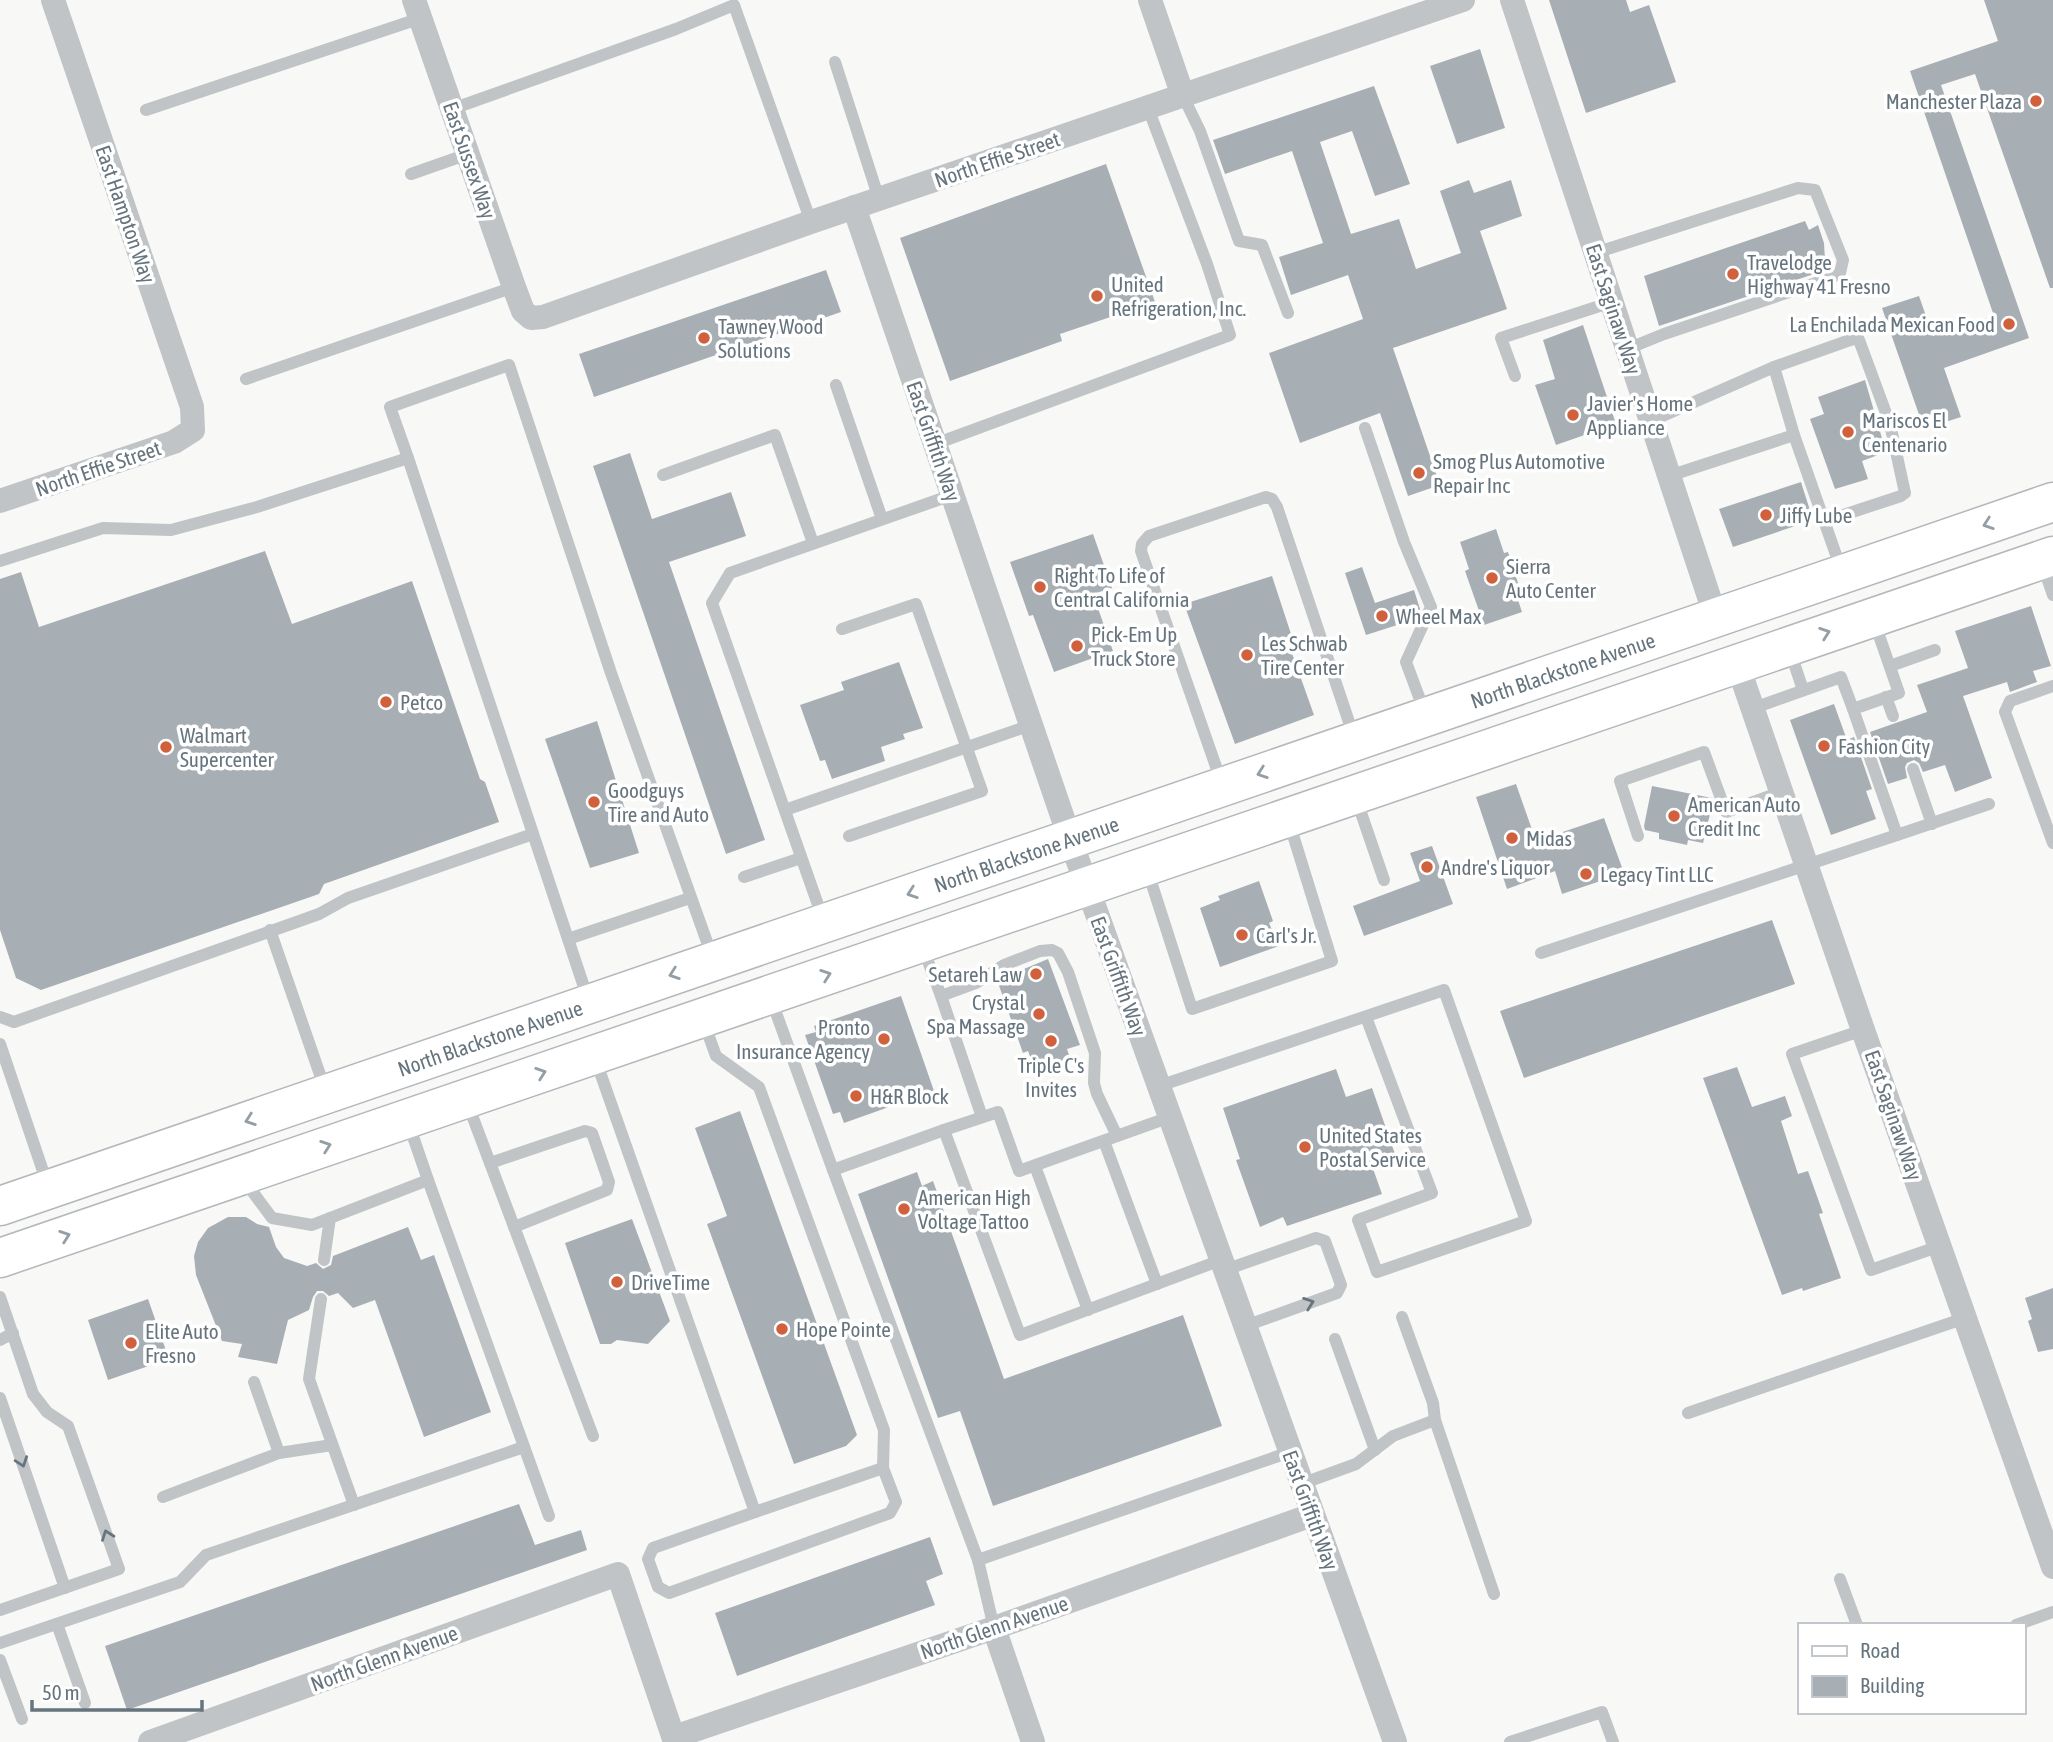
<svg xmlns="http://www.w3.org/2000/svg" width="2053" height="1742" font-family="'Asap Condensed',sans-serif">
  <rect width="100%" height="100%" fill="#f8f8f6"/>
  <g fill="#a8afb4">
    <polygon points="1549,0 1626,0 1630,12 1649,5 1676,82 1586,113"/>
    <polygon points="1984,0 2053,0 2053,288 2050,288 1975,74 1941,85 2029,338 1944,368 1961,417 1924,429 1882,308 1919,296 1933,336 1994,316 1910,71 1998,41"/>
    <polygon points="1480,49 1505,128 1457,144 1430,66"/>
    <polygon points="1374,86 1410,184 1375,196 1352,131 1320,142 1351,234 1399,219 1416,269 1461,253 1440,191 1469,180 1474,193 1511,180 1522,216 1480,231 1507,309 1393,348 1440,485 1408,496 1380,413 1300,443 1269,353 1363,319 1348,275 1291,295 1279,257 1323,243 1292,151 1225,174 1213,140"/>
    <polygon points="1106,164 1155,302 1060,334 1062,341 950,381 900,238"/>
    <polygon points="1805,221 1809,230 1818,225 1824,243 1825,261 1823,271 1659,326 1644,276"/>
    <polygon points="826,270 841,312 594,397 579,354"/>
    <polygon points="1583,325 1616,424 1556,445 1535,385 1555,379 1543,340"/>
    <polygon points="1865,380 1886,452 1862,461 1868,479 1835,489 1810,419 1824,414 1818,397"/>
    <polygon points="630,453 652,519 731,492 746,536 669,562 765,840 726,854 593,466"/>
    <polygon points="1801,482 1813,520 1733,547 1719,509"/>
    <polygon points="1496,529 1504,553 1508,552 1518,583 1513,585 1522,612 1484,625 1465,571 1469,569 1460,542"/>
    <polygon points="1093,534 1112,588 1093,594 1113,651 1054,672 1033,615 1029,616 1010,562"/>
    <polygon points="265,551 292,624 412,581 480,779 485,782 499,822 324,884 319,894 41,990 16,978 0,930 0,579 21,572 39,627"/>
    <polygon points="1362,567 1375,603 1414,590 1420,609 1416,619 1366,635 1345,573"/>
    <polygon points="1272,576 1293,640 1288,642 1314,715 1235,744 1184,604"/>
    <polygon points="2031,606 2051,666 2033,671 2037,682 2010,692 2007,682 1963,696 1992,778 1955,792 1945,765 1923,772 1919,763 1914,760 1907,763 1905,767 1907,778 1888,784 1870,732 1927,712 1917,685 1968,668 1955,631"/>
    <polygon points="899,662 923,728 903,734 905,739 881,747 885,761 832,779 825,760 820,761 800,705 844,690 841,682"/>
    <polygon points="1834,704 1847,740 1854,737 1872,789 1866,791 1876,819 1831,835 1790,720"/>
    <polygon points="597,721 639,853 590,868 545,739"/>
    <polygon points="1516,784 1536,841 1604,818 1624,873 1562,894 1555,871 1507,889 1476,797"/>
    <polygon points="1652,786 1712,798 1713,802 1703,843 1688,840 1687,845 1659,839 1659,833 1645,830 1644,826"/>
    <polygon points="1432,846 1453,904 1364,936 1353,906 1420,881 1410,853"/>
    <polygon points="1259,881 1273,921 1269,923 1279,946 1220,967 1200,908 1220,900 1218,896"/>
    <polygon points="1772,920 1795,984 1524,1078 1500,1011"/>
    <polygon points="1048,959 1080,1045 1067,1049 1070,1058 1042,1068 1039,1060 1032,1062 1028,1051 1023,1053 997,980"/>
    <polygon points="901,996 934,1091 844,1123 840,1112 833,1114 805,1035 816,1032 814,1026"/>
    <polygon points="1737,1067 1752,1107 1785,1096 1792,1116 1781,1121 1798,1174 1808,1171 1823,1213 1819,1214 1841,1278 1803,1291 1802,1288 1782,1295 1703,1078"/>
    <polygon points="1336,1069 1346,1097 1372,1088 1395,1154 1371,1163 1382,1194 1287,1226 1283,1217 1260,1227 1236,1160 1240,1159 1223,1108"/>
    <polygon points="740,1111 857,1435 846,1446 794,1464 707,1224 727,1216 695,1128"/>
    <polygon points="917,1172 922,1186 933,1181 1004,1379 1183,1315 1222,1426 993,1506 960,1411 938,1418 858,1194"/>
    <polygon points="228,1217 246,1217 257,1224 269,1227 276,1247 284,1258 307,1266 316,1263 323,1269 331,1265 333,1256 408,1227 421,1260 434,1255 491,1412 424,1437 375,1300 353,1308 338,1293 329,1296 323,1291 317,1291 313,1297 309,1310 288,1320 277,1364 238,1357 242,1344 222,1341 196,1275 194,1256 198,1242 208,1228"/>
    <polygon points="632,1219 670,1321 648,1344 617,1340 611,1344 600,1344 565,1243"/>
    <polygon points="2053,1288 2053,1349 2038,1352 2028,1321 2032,1319 2025,1298"/>
    <polygon points="148,1299 169,1359 108,1380 88,1320"/>
    <polygon points="519,1504 535,1545 581,1530 587,1550 127,1710 105,1646"/>
    <polygon points="930,1537 943,1574 926,1581 935,1605 737,1676 715,1613"/>
  </g>
  <g fill="none" stroke-linecap="round" stroke-linejoin="round">
    <g stroke="#b4b8bb" stroke-width="41">
      <g id="primary">
        <path id="s1" d="M 0,1206 L 2053,502"/>
        <polyline points="0,1258 2053,556"/>
      </g>
    </g>
    <g stroke="#c0c4c7" stroke-width="12">
      <polyline points="835,62 879,199"/>
      <polyline points="1183,96 1200,131 1239,241 1262,245 1288,313"/>
      <polyline points="452,109 676,29 734,5 811,222"/>
      <polyline points="146,110 421,18"/>
      <polyline points="411,174 468,154"/>
      <polyline points="1595,253 1798,188 1815,190 1843,260 1840,273 1831,278 1664,334 1627,349"/>
      <polyline points="1774,367 1794,435 1841,569"/>
      <polyline points="1515,376 1501,338 1612,302"/>
      <polyline points="246,379 514,287"/>
      <polyline points="836,385 882,519"/>
      <polyline points="1651,421 1774,367 1853,339 1859,340 1890,424 1905,493 1901,496 1825,521"/>
      <polyline points="1365,428 1404,542 1431,607 1406,662 1425,713"/>
      <polyline points="935,444 1230,335 1207,264 1148,108"/>
      <polyline points="408,458 390,407 509,365 611,673 712,956"/>
      <polyline points="663,475 775,435 813,543"/>
      <polyline points="1669,476 1794,435"/>
      <polyline points="0,561 103,528 171,530 257,507 408,458 588,999"/>
      <polyline points="2042,563 2053,595"/>
      <polyline points="1874,621 1899,693 1853,709 1897,835 1989,804"/>
      <polyline points="842,629 916,604 982,791 849,836"/>
      <polyline points="1790,651 1803,690"/>
      <polyline points="1890,666 1935,650"/>
      <polyline points="2053,686 2010,701 2005,712 2053,843"/>
      <polyline points="1886,697 1893,716"/>
      <polyline points="1754,708 1841,677 1853,709"/>
      <polyline points="1913,769 1932,824"/>
      <polyline points="1221,781 1141,551 1142,544 1149,536 1266,497 1272,499 1277,507 1354,737"/>
      <polyline points="1356,798 1384,880"/>
      <polyline points="785,810 1031,725"/>
      <polyline points="1638,836 1620,781 1704,752 1726,812 1781,792"/>
      <polyline points="1147,869 1192,1009 1332,961 1289,822"/>
      <polyline points="744,877 801,858"/>
      <polyline points="823,919 712,603 730,573 952,495"/>
      <polyline points="270,930 326,1092"/>
      <polyline points="568,939 690,898"/>
      <polyline points="923,948 941,996 976,983 1004,965 1040,951 1052,950 1058,953 1068,972 1095,1053 1094,1083 1097,1094 1117,1136"/>
      <polyline points="1541,953 1897,835"/>
      <polyline points="941,996 982,1117"/>
      <polyline points="771,999 833,1170"/>
      <polyline points="0,1017 14,1022 319,914 348,898 533,834"/>
      <polyline points="1863,1030 1792,1054 1871,1270 1940,1246"/>
      <polyline points="0,1044 48,1186"/>
      <polyline points="595,1058 755,1512 653,1548 648,1559 658,1587 669,1593 890,1513 896,1502 883,1468 884,1430 759,1087 716,1056 703,1020"/>
      <polyline points="1159,1086 1444,990 1526,1221 1377,1272 1358,1220 1432,1193 1366,1017"/>
      <polyline points="467,1102 593,1436"/>
      <polyline points="944,1130 998,1112 1019,1171 1170,1117"/>
      <polyline points="1104,1141 1157,1284"/>
      <polyline points="490,1163 585,1131 592,1133 609,1182 607,1190 514,1227"/>
      <polyline points="1035,1166 1088,1310"/>
      <polyline points="243,1179 272,1218 312,1225 428,1180 408,1122"/>
      <polyline points="428,1180 549,1516"/>
      <polyline points="324,1260 330,1218"/>
      <polyline points="1221,1260 1020,1335 944,1130 833,1170 978,1560 1290,1452"/>
      <polyline points="1225,1270 1316,1238 1325,1241 1341,1285 1337,1293 1245,1326"/>
      <polyline points="0,1297 33,1394 47,1412 68,1426 119,1569 0,1610"/>
      <polyline points="321,1299 309,1379 354,1505"/>
      <polyline points="1335,1339 1375,1450"/>
      <polyline points="0,1340 13,1333"/>
      <polyline points="254,1382 279,1453"/>
      <polyline points="0,1398 65,1588"/>
      <polyline points="1688,1413 1965,1318"/>
      <polyline points="1435,1420 1494,1594"/>
      <polyline points="1301,1484 1356,1464 1393,1436 1435,1420 1433,1403 1402,1317"/>
      <polyline points="163,1497 279,1453 332,1445"/>
      <polyline points="755,1512 883,1468"/>
      <polyline points="978,1560 994,1628"/>
      <polyline points="1840,1579 1857,1625"/>
      <polyline points="57,1624 85,1703"/>
      <polyline points="2016,1625 2053,1612"/>
      <polyline points="0,1643 180,1582 206,1555 524,1447"/>
      <polyline points="0,1660 22,1719"/>
      <polyline points="1510,1742 1602,1712 1613,1742"/>
    </g>
    <g stroke="#c0c4c7" stroke-width="24">
      <polyline points="414,0 514,287 523,311 531,318 543,317 811,222 1463,0"/>
      <polyline points="1150,0 1183,96"/>
      <polyline points="1512,0 1716,618"/>
      <polyline points="854,207 1070,839 1395,1742"/>
      <polyline points="0,501 174,442 193,430 192,407 53,0"/>
      <polyline points="1737,663 1863,1030 2053,1567"/>
      <polyline points="994,1628 1033,1742"/>
      <polyline points="674,1737 994,1628 1312,1515"/>
      <polyline points="150,1742 618,1574 675,1742"/>
    </g>
    <use href="#primary" stroke="#fff" stroke-width="38"/>
  </g>
  <defs><path id="oneway-chevron" d="M-2-3.5L2.5 0L-2 3.5" fill="none" stroke-width="1.6" stroke-linecap="round" stroke-linejoin="round" transform="scale(1.75)"/></defs>
  <g stroke="#949ea5">
    <use href="#oneway-chevron" transform="translate(1988 524) rotate(161)"/>
    <use href="#oneway-chevron" transform="translate(1825 633) rotate(-19)"/>
    <use href="#oneway-chevron" transform="translate(1262 773) rotate(161)"/>
    <use href="#oneway-chevron" transform="translate(912 893) rotate(161)"/>
    <use href="#oneway-chevron" transform="translate(674 974) rotate(161)"/>
    <use href="#oneway-chevron" transform="translate(826 975) rotate(-19)"/>
    <use href="#oneway-chevron" transform="translate(541 1073) rotate(-19)"/>
    <use href="#oneway-chevron" transform="translate(250 1120) rotate(161)"/>
    <use href="#oneway-chevron" transform="translate(326 1146) rotate(-19)"/>
    <use href="#oneway-chevron" transform="translate(65 1236) rotate(-19)"/>
  </g>
  <g stroke="#66747e">
    <use href="#oneway-chevron" transform="translate(1309 1303) rotate(-20)"/>
    <use href="#oneway-chevron" transform="translate(22 1462) rotate(71)"/>
    <use href="#oneway-chevron" transform="translate(107 1535) rotate(-110)"/>
  </g>
  <g fill="#d1603d" stroke="#fff" stroke-width="2.5">
    <circle cx="2036" cy="101" r="7"/>
    <circle cx="1733" cy="274" r="7"/>
    <circle cx="1097" cy="296" r="7"/>
    <circle cx="2009" cy="324" r="7"/>
    <circle cx="704" cy="338" r="7"/>
    <circle cx="1573" cy="415" r="7"/>
    <circle cx="1848" cy="432" r="7"/>
    <circle cx="1419" cy="473" r="7"/>
    <circle cx="1766" cy="515" r="7"/>
    <circle cx="1492" cy="578" r="7"/>
    <circle cx="1040" cy="587" r="7"/>
    <circle cx="1382" cy="616" r="7"/>
    <circle cx="1077" cy="646" r="7"/>
    <circle cx="1247" cy="655" r="7"/>
    <circle cx="386" cy="702" r="7"/>
    <circle cx="1824" cy="746" r="7"/>
    <circle cx="166" cy="747" r="7"/>
    <circle cx="594" cy="802" r="7"/>
    <circle cx="1674" cy="816" r="7"/>
    <circle cx="1512" cy="838" r="7"/>
    <circle cx="1427" cy="867" r="7"/>
    <circle cx="1586" cy="874" r="7"/>
    <circle cx="1242" cy="935" r="7"/>
    <circle cx="1036" cy="974" r="7"/>
    <circle cx="1039" cy="1014" r="7"/>
    <circle cx="884" cy="1039" r="7"/>
    <circle cx="1051" cy="1041" r="7"/>
    <circle cx="856" cy="1096" r="7"/>
    <circle cx="1305" cy="1147" r="7"/>
    <circle cx="904" cy="1209" r="7"/>
    <circle cx="617" cy="1282" r="7"/>
    <circle cx="782" cy="1329" r="7"/>
    <circle cx="131" cy="1343" r="7"/>
  </g>
  <g text-anchor="middle" dominant-baseline="central" stroke-width="7" stroke-linejoin="round" paint-order="stroke">
    <g font-size="21" fill="#66747e" stroke="#fff" text-anchor="start">
      <text x="2022" y="101" text-anchor="end">Manchester Plaza</text>
      <text x="1747" y="262">Travelodge<tspan x="1747" dy="24">Highway 41 Fresno</tspan></text>
      <text x="1111" y="284">United<tspan x="1111" dy="24">Refrigeration, Inc.</tspan></text>
      <text x="1995" y="324" text-anchor="end">La Enchilada Mexican Food</text>
      <text x="718" y="326">Tawney Wood<tspan x="718" dy="24">Solutions</tspan></text>
      <text x="1587" y="403">Javier's Home<tspan x="1587" dy="24">Appliance</tspan></text>
      <text x="1862" y="420">Mariscos El<tspan x="1862" dy="24">Centenario</tspan></text>
      <text x="1433" y="461">Smog Plus Automotive<tspan x="1433" dy="24">Repair Inc</tspan></text>
      <text x="1780" y="515">Jiffy Lube</text>
      <text x="1506" y="566">Sierra<tspan x="1506" dy="24">Auto Center</tspan></text>
      <text x="1054" y="575">Right To Life of<tspan x="1054" dy="24">Central California</tspan></text>
      <text x="1396" y="616">Wheel Max</text>
      <text x="1091" y="634">Pick-Em Up<tspan x="1091" dy="24">Truck Store</tspan></text>
      <text x="1261" y="643">Les Schwab<tspan x="1261" dy="24">Tire Center</tspan></text>
      <text x="400" y="702">Petco</text>
      <text x="180" y="735">Walmart<tspan x="180" dy="24">Supercenter</tspan></text>
      <text x="1838" y="746">Fashion City</text>
      <text x="608" y="790">Goodguys<tspan x="608" dy="24">Tire and Auto</tspan></text>
      <text x="1688" y="804">American Auto<tspan x="1688" dy="24">Credit Inc</tspan></text>
      <text x="1526" y="838">Midas</text>
      <text x="1441" y="867">Andre's Liquor</text>
      <text x="1600" y="874">Legacy Tint LLC</text>
      <text x="1256" y="935">Carl's Jr.</text>
      <text x="1022" y="974" text-anchor="end">Setareh Law</text>
      <text x="1025" y="1002" text-anchor="end">Crystal<tspan x="1025" dy="24">Spa Massage</tspan></text>
      <text x="870" y="1027" text-anchor="end">Pronto<tspan x="870" dy="24">Insurance Agency</tspan></text>
      <text x="1051" y="1065" text-anchor="middle">Triple C's<tspan x="1051" dy="24">Invites</tspan></text>
      <text x="870" y="1096">H&amp;R Block</text>
      <text x="1319" y="1135">United States<tspan x="1319" dy="24">Postal Service</tspan></text>
      <text x="918" y="1197">American High<tspan x="918" dy="24">Voltage Tattoo</tspan></text>
      <text x="631" y="1282">DriveTime</text>
      <text x="796" y="1329">Hope Pointe</text>
      <text x="145" y="1331">Elite Auto<tspan x="145" dy="24">Fresno</tspan></text>
    </g>
    <g font-size="21" fill="#66747e" stroke="#fff">
      <text transform="translate(997 159) rotate(-19)">North Effie Street</text>
      <text transform="translate(470 160) rotate(71)">East Sussex Way</text>
      <text transform="translate(126 214) rotate(71)">East Hampton Way</text>
      <text transform="translate(1614 309) rotate(72)">East Saginaw Way</text>
      <text transform="translate(934 441) rotate(71)">East Griffith Way</text>
      <text transform="translate(98 468) rotate(-19)">North Effie Street</text>
      <text stroke="none"><textPath href="#s1" startOffset="1652">North Blackstone Avenue</textPath></text>
      <text stroke="none"><textPath href="#s1" startOffset="1085">North Blackstone Avenue</textPath></text>
      <text transform="translate(1119 976) rotate(70)">East Griffith Way</text>
      <text stroke="none"><textPath href="#s1" startOffset="518">North Blackstone Avenue</textPath></text>
      <text transform="translate(1894 1115) rotate(71)">East Saginaw Way</text>
      <text transform="translate(1311 1510) rotate(70)">East Griffith Way</text>
      <text transform="translate(994 1627) rotate(-19)">North Glenn Avenue</text>
      <text transform="translate(384 1658) rotate(-20)">North Glenn Avenue</text>
    </g>
  </g>
  <rect x="1798" y="1623" width="228" height="91" fill="#ffffff" stroke="#c2c7cb" stroke-width="2"/>
  <rect x="1812" y="1646" width="35" height="10" fill="#ffffff" stroke="#c2c7cb" stroke-width="2"/>
  <text x="1860" y="1658" font-size="21" fill="#66747e">Road</text>
  <rect x="1812" y="1676" width="35" height="21" fill="#a8afb4" stroke="#c2c7cb" stroke-width="2"/>
  <text x="1860" y="1693" font-size="21" fill="#66747e">Building</text>
  <path d="M32 1700v10h170v-10" fill="none" stroke="#66747e" stroke-width="3.5"/>
  <text x="42" y="1700" font-size="21" fill="#66747e" stroke="#ffffff" stroke-width="5" paint-order="stroke">50 m</text>
</svg>
